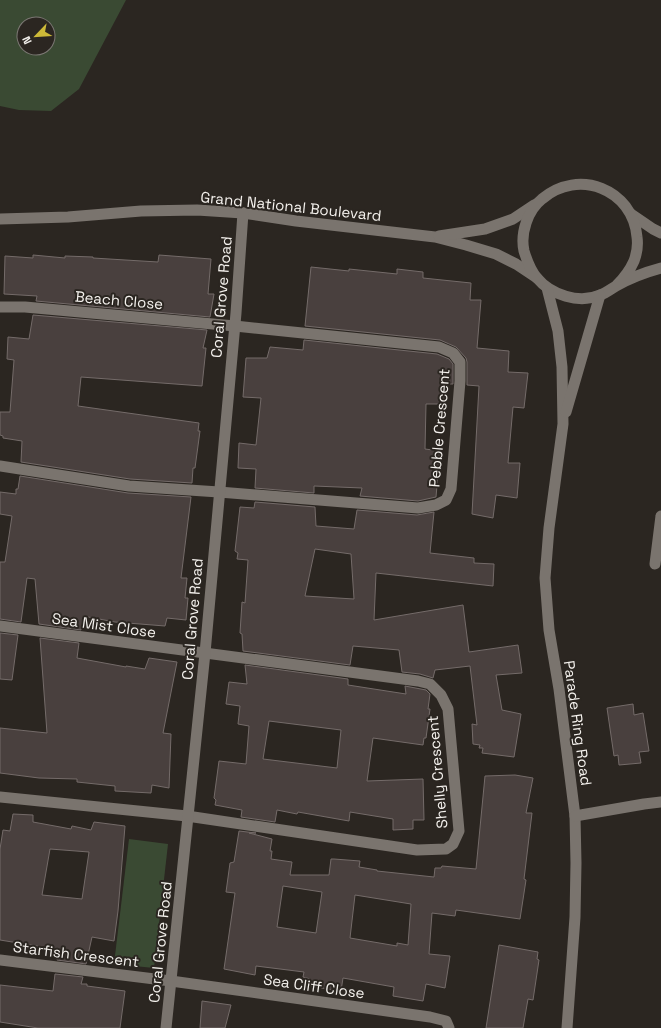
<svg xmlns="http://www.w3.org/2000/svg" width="661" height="1028" font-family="'Space Grotesk',sans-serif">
  <rect width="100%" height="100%" fill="#2b2621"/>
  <g fill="#3a4a33" fill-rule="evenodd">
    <path d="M 0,0 L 126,0 L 79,89 L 51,111 L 19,110 L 0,106 ZM 24,24 L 48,24 L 48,48 L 24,48 Z"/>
    <polygon points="129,839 168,844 154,968 114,964"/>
  </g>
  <g fill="#49403e" stroke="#746b69" fill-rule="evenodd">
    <polygon points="33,255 65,258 65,256 93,257 93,258 158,262 159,255 211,259 208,294 214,294 210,317 36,301 37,296 4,294 5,256 33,258"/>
    <polygon points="311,267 349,271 349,269 397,274 397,269 423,272 423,278 471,283 470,300 481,300 477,348 509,351 508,372 528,373 524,408 513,407 508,463 520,463 517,498 496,495 493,518 472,514 479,386 467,385 467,362 466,358 456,347 440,340 305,326"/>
    <polygon points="33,315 207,330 203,348 206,348 202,386 81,377 78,406 199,423 198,431 200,431 195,468 193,468 192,483 130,479 21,462 22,441 3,438 3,436 0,435 0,412 10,412 14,360 7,359 8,337 29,339"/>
    <polygon points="304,340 437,354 449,359 453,364 453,384 447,384 445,404 426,404 425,449 440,451 436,497 418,501 360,496 362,488 314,486 314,493 255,488 256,469 238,468 239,443 256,445 261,398 243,397 246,358 267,358 270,347 303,350"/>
    <polygon points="20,476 128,493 191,497 181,578 187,578 185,598 188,598 186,620 167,618 165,626 115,622 83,616 81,630 39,624 35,579 27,578 21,622 0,619 0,562 5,562 12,516 0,514 0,492 16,494 16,489 18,489"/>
    <path d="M 255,502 L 315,507 L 316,526 L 354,529 L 357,510 L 417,515 L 434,512 L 430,553 L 474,558 L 474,563 L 494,564 L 493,586 L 376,573 L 374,620 L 463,605 L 469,652 L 518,645 L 522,673 L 496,675 L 502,710 L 521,714 L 514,757 L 482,753 L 483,748 L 479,748 L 480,745 L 473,744 L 472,724 L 477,725 L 470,666 L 435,670 L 433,678 L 420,674 L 402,672 L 399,650 L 353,646 L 350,665 L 243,651 L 242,634 L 240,633 L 242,602 L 245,603 L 248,560 L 237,559 L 238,553 L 235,551 L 240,507 L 254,508 ZM 315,549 L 351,554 L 354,599 L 305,596 Z"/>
    <polygon points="0,633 18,635 12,680 0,679"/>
    <polygon points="40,638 79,643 77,658 126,667 126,666 145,669 149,658 177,662 163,733 171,734 169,788 152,785 151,793 115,791 115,786 77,782 77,779 39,778 0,773 0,728 47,733"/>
    <path d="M 245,665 L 348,679 L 348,685 L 406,694 L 405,686 L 426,690 L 430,694 L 428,709 L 430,709 L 426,738 L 424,738 L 423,745 L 373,738 L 367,781 L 423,779 L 424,820 L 413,820 L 413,829 L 393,830 L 393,819 L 350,812 L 349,821 L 298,812 L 297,814 L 277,810 L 275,822 L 241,817 L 242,810 L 215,805 L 216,800 L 214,798 L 219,761 L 246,764 L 249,726 L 238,724 L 240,706 L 226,704 L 229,682 L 247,684 ZM 269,721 L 341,730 L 337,768 L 263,759 Z"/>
    <polygon points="633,704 634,715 643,713 649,751 639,752 641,763 619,765 618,755 614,756 607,708"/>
    <path d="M 515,775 L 533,778 L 526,813 L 532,813 L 524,879 L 526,880 L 520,919 L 456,910 L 455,916 L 432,913 L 429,954 L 450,956 L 445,988 L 426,984 L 423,1001 L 393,996 L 394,987 L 343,978 L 341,991 L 309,986 L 310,979 L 303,977 L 304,972 L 256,966 L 255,975 L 224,969 L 235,893 L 226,892 L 230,863 L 234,862 L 239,831 L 256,833 L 249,833 L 272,839 L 270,851 L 272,851 L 271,859 L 292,862 L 290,875 L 329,875 L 331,859 L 334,859 L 360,861 L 359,867 L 377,870 L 377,871 L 434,877 L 435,868 L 441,868 L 442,866 L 476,869 L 485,776 ZM 283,886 L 322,892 L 316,933 L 277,927 ZM 355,895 L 411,904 L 408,945 L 397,943 L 397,946 L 350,938 Z"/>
    <path d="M 13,814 L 33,815 L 33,822 L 71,829 L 72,826 L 91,830 L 94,822 L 125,826 L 118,911 L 114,941 L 92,937 L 86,964 L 57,960 L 58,955 L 43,947 L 0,940 L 0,849 L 3,830 L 10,831 ZM 50,849 L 89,852 L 82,899 L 42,895 Z"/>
    <polygon points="499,945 538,952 537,959 539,960 533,1000 528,999 523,1028 486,1028"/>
    <polygon points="55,974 83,977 81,984 87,984 87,986 125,991 120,1028 38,1028 0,1022 0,985 53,991"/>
    <polygon points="202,1001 231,1005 225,1028 200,1028"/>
  </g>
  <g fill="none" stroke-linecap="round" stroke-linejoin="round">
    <g stroke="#7a746e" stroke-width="11">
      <polyline points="631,214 653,229 661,233"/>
      <polyline points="0,219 68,217 141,211 197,210 243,213 296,221 435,237 466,245 496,254 516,264 537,278"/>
      <polyline points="439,236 485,229 513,219 534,205"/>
      <path d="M 617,285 C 624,278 630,270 634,261 C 637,253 638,244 637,237 C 633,189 578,168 542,199 C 528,210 520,233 524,251 C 527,261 530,270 537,278 C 551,295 579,304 600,295 C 606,293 611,289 616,286 C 630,278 646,272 661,268"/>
      <polyline points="547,288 558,331 562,367 563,424 549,528 545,578 549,630 559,689 575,816 576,863 575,917 567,1028"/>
      <polyline points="0,307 25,307 235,326 439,347 453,353 460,362 460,381 451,489 446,500 436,505 418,508 219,492 129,486 0,466"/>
      <polyline points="566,412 600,295"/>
      <polyline points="655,564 661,516"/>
      <polyline points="0,626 418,681 430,684 441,695 448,709 459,831 453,844 446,849 417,850 187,816 0,797"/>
      <polyline points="575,816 644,804 661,802"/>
      <polyline points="0,960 171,981 430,1017 446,1021 449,1028"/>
      <polyline points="166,1028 205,653 236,313 243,213"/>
    </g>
  </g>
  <g text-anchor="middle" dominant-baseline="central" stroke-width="4" stroke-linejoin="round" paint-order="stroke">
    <g font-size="15" fill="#f4f1ed" stroke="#2b2621">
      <text transform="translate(291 206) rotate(6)">Grand National Boulevard</text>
      <text transform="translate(221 297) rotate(-85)">Coral Grove Road</text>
      <text transform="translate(119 300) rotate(5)">Beach Close</text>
      <text transform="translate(439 428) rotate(-85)">Pebble Crescent</text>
      <text transform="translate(192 619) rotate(-85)">Coral Grove Road</text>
      <text transform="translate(104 625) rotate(8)">Sea Mist Close</text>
      <text transform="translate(578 723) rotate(82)">Parade Ring Road</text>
      <text transform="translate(437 772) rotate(-95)">Shelly Crescent</text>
      <text transform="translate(160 942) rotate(-84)">Coral Grove Road</text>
      <text transform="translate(76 954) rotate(7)">Starfish Crescent</text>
      <text transform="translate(314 986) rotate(8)">Sea Cliff Close</text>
    </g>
  </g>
  <g transform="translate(36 36) rotate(245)"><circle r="19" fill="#2b2621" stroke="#7b7773"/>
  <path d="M0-3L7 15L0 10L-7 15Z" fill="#cdb938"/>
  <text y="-6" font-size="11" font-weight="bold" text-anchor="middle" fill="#f4f1ed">N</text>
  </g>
</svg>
